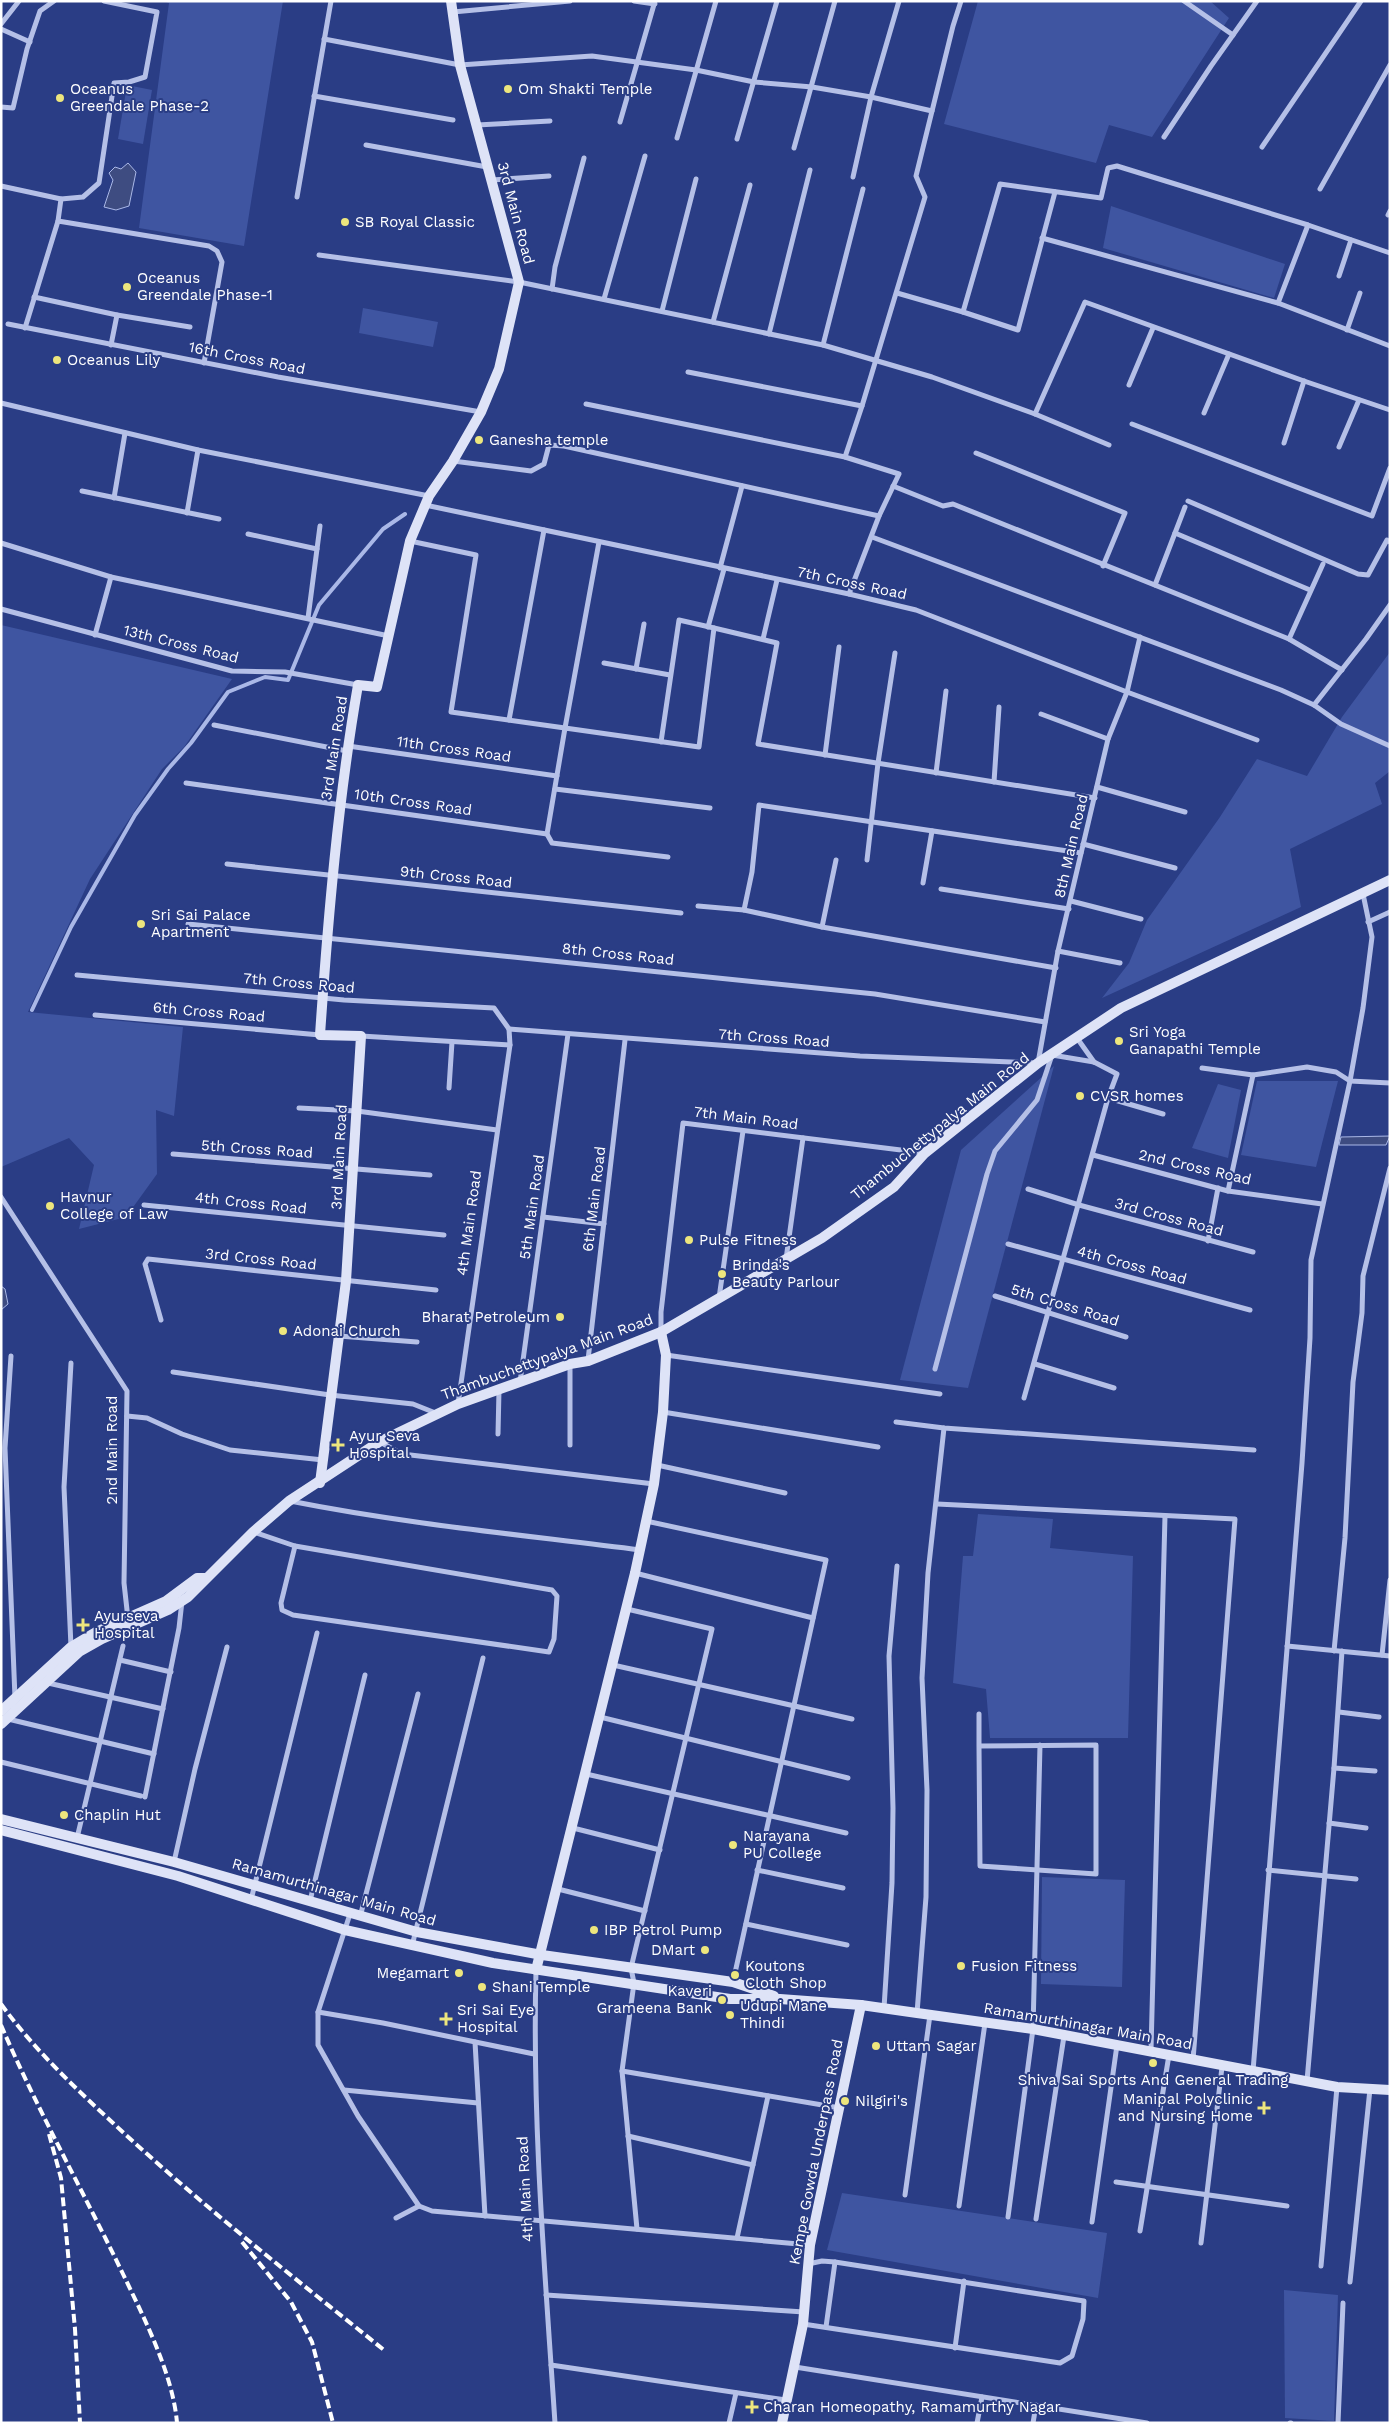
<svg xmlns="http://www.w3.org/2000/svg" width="1391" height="2424" font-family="'Work Sans',sans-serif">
  <rect width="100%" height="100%" fill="#2a3d85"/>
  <g fill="#3f55a1">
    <polygon points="164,1 283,1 244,246 139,228 169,3"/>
    <polygon points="978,1 1210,1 1229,18 1152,137 1109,125 1096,163 944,124"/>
    <polygon points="127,85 152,90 143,144 118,139"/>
    <polygon points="1111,206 1285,264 1274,298 1103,248"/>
    <polygon points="363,308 438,322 433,347 359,333"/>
    <polygon points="1,625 232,679 184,747 162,769 90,879 28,1012 183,1027 174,1116 156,1110 157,1174 126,1217 79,1229 94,1165 69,1138 1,1167"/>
    <polygon points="1390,652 1390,771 1375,783 1382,804 1290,849 1301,907 1102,998 1129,963 1147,920 1220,817 1257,759 1307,776 1342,717"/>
    <polygon points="1054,1066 968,1388 900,1380 961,1150"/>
    <polygon points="1257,1081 1338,1081 1316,1167 1241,1155"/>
    <polygon points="1218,1084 1241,1090 1228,1158 1192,1148"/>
    <polygon points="978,1514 1053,1519 1050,1548 1133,1556 1128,1738 990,1738 986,1689 953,1683 963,1556 973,1556"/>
    <polygon points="1042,1877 1125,1880 1122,1987 1041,1984"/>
    <polygon points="842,2193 1107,2233 1098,2298 827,2250"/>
    <polygon points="1284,2290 1338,2295 1334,2421 1285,2418"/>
  </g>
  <g fill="#3e4c81" stroke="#aab8e7">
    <polygon points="128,163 136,172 129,206 116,210 104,207 113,180 109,173 115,167 121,169"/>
    <polygon points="1390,1136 1386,1145 1339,1145 1341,1137"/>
    <polygon points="1,1286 5,1289 8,1304 1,1310"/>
  </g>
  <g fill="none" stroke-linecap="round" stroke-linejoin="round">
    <polyline stroke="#aab8e7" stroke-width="4" points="32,1010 71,927 135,815 168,769 191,743 228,692 265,677 288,680 319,605 383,529 405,514"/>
    <g stroke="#b5c0e7" stroke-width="5">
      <polyline points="634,1 655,4"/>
      <polyline points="1184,1 1233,35"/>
      <polyline points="453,12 570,1"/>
      <polyline points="1,24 19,1"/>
      <polyline points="1,29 30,42"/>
      <polyline points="324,39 460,65 592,56 696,70 754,82 812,87 871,97 932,111"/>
      <polyline points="314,96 453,120"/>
      <polyline points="1,107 13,108 27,49 40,11 54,1"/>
      <polyline points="620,122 655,1"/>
      <polyline points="477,125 550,121"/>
      <polyline points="1164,137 1211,66 1257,1"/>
      <polyline points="677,138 716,1"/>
      <polyline points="737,139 777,1"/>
      <polyline points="366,145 487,167"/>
      <polyline points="1262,147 1361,1"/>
      <polyline points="794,148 835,1"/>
      <polyline points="853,177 871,97 899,1"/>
      <polyline points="492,180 549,176"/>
      <polyline points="1,186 61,199 83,197 99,183 114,83 129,82 145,77 157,12 104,1"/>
      <polyline points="1320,189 1390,65"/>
      <polyline points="297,197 331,1"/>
      <polyline points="1388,215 1390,211"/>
      <polyline points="58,221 209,246 217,251 222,262 204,363"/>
      <polyline points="1042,238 1278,303 1390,346"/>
      <polyline points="319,255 519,282 823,345 932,377 1035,414 1109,445"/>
      <polyline points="1339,276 1351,240"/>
      <polyline points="552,289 555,267 584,158"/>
      <polyline points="897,293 963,312 1000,184 1101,198 1108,168 1117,166 1308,225 1390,253"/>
      <polyline points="34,297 117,315 190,327"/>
      <polyline points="604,299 645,156"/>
      <polyline points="1278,303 1308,225"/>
      <polyline points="662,311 696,179"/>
      <polyline points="963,312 1018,330 1055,192"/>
      <polyline points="713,322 750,185"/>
      <polyline points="8,324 278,377 481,412"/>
      <polyline points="25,328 58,221 61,199"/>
      <polyline points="1347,330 1360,293"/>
      <polyline points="769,334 810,170"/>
      <polyline points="111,345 117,315"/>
      <polyline points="823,345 863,189"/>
      <polyline points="688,372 862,406"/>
      <polyline points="1129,385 1153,328"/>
      <polyline points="1,403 198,450 429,496"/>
      <polyline points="586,404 845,457 899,474 879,516 849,594"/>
      <polyline points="1204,413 1229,354"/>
      <polyline points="1035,414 1085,302 1304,381 1390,410"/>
      <polyline points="1132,424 1372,516 1390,468"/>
      <polyline points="1284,443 1304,381"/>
      <polyline points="1339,447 1359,400"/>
      <polyline points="976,453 1125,513 1103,566"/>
      <polyline points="845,457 862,406 925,197 916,176 953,26 961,1"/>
      <polyline points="453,461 531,471 544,464 549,445 564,446 879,516"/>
      <polyline points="893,486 943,506 953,504 1289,639 1342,670"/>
      <polyline points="82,491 219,519"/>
      <polyline points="114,498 125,433"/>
      <polyline points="1188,501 1358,574 1368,575 1387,540 1390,542"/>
      <polyline points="425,505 849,594 916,610 1127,692 1257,740"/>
      <polyline points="187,513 198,450"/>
      <polyline points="1175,533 1310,590"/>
      <polyline points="248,534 317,549"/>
      <polyline points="872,537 1281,690 1314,705 1341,724 1390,746"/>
      <polyline points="410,541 476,555 451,712 565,728 599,542"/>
      <polyline points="1,543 111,577 389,636"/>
      <polyline points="720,568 742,486"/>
      <polyline points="1155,585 1185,507"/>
      <polyline points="1,609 232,671 285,672 358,685"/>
      <polyline points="308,618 320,526"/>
      <polyline points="708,627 724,569"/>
      <polyline points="714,628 777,643 758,744 1095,798"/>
      <polyline points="95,635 111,577"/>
      <polyline points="763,639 777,580"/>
      <polyline points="1289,639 1323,564"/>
      <polyline points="604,663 670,675"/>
      <polyline points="636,669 644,624"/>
      <polyline points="1314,705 1366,639 1390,605"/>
      <polyline points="1041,714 1108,739"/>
      <polyline points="509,720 544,530"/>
      <polyline points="214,725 347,751"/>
      <polyline points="661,742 679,620 714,628 699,747 565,728 547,834 552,843 668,857"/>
      <polyline points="348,746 557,776"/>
      <polyline points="825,755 839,647"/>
      <polyline points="936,773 946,691"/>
      <polyline points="994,782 999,707"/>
      <polyline points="186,783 547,834"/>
      <polyline points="1097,787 1185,812"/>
      <polyline points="555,789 710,808"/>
      <polyline points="1083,844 1175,868"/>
      <polyline points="867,860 878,763 895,653"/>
      <polyline points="227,864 681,913"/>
      <polyline points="923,883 932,831"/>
      <polyline points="941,889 1069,909"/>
      <polyline points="1071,901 1141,919"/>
      <polyline points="698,906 744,910 822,927 1056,968"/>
      <polyline points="744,910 752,872 759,805 1081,853"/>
      <polyline points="1368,922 1390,912"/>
      <polyline points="188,924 875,994 1045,1022"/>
      <polyline points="822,927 836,860"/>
      <polyline points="1058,951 1120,963"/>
      <polyline points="77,975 344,1000 494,1008 509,1029"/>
      <polyline points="95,1015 320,1035"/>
      <polyline points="361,1036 510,1045"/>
      <polyline points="1077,1038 1094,1062"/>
      <polyline points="1202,1068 1253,1075"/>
      <polyline points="449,1088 452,1042"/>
      <polyline points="1108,1098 1163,1114"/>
      <polyline points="299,1108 357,1111 497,1130"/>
      <polyline points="173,1154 430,1175"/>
      <polyline points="1093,1155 1228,1191 1322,1204"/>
      <polyline points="1028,1189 1079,1205 1253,1252"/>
      <polyline points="1228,1191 1253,1075 1307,1067 1336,1072 1350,1081 1390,1083"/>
      <polyline points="1,1197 127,1391 124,1583 128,1619"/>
      <polyline points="144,1205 444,1235"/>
      <polyline points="543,1217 604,1224"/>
      <polyline points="1208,1241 1218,1188"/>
      <polyline points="1008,1244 1250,1310"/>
      <polyline points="786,1259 803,1138"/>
      <polyline points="995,1296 1126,1337"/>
      <polyline points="719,1298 743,1131"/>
      <polyline points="161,1320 145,1264 148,1259 436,1290"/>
      <polyline points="661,1332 661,1312 683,1123 925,1153"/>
      <polyline points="339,1336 417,1342"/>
      <polyline points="666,1355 940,1394"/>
      <polyline points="11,1356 5,1448 15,1698"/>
      <polyline points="588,1360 625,1040"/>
      <polyline points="71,1363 64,1487 71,1647"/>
      <polyline points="1035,1364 1114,1388"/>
      <polyline points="935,1369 987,1174 995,1151 1037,1100 1052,1055 1094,1062 1117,1074 1108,1098 1024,1398"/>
      <polyline points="173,1372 330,1395 413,1404 438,1414"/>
      <polyline points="520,1382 568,1034"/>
      <polyline points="458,1404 510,1045 509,1029 860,1056 1038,1063 1058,951 1108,739 1127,692 1140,637"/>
      <polyline points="663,1412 878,1447"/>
      <polyline points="127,1416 147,1418 182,1434 230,1450 323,1460"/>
      <polyline points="896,1422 944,1428 1254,1450"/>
      <polyline points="498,1434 499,1390"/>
      <polyline points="380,1442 402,1454 654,1484"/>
      <polyline points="570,1445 570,1365"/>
      <polyline points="657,1465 785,1493"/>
      <path d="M 290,1501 C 406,1524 523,1535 640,1550"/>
      <polyline points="937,1504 1235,1519 1193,2060"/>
      <polyline points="646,1521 826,1560 733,1982"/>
      <polyline points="254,1532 295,1546"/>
      <polygon points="295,1546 552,1590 557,1596 554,1639 549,1652 293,1615 282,1610 281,1603"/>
      <polyline points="635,1573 813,1618"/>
      <polyline points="627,1609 712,1629 631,1968 634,1983 622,2071 637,2229"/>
      <polyline points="1287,1646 1390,1656"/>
      <polyline points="1334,1651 1345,1538 1353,1382 1362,1313 1363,1276 1390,1168"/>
      <polyline points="1382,1655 1390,1580"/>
      <polyline points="120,1660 171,1672"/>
      <polyline points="613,1665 852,1719"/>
      <polyline points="48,1683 163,1709"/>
      <polyline points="1339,1712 1379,1717"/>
      <polyline points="979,1714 979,1746 1096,1745 1096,1874 980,1866 979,1746"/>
      <polyline points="600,1717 848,1778"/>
      <polyline points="8,1719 154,1754"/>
      <polyline points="1,1762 141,1796"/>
      <polyline points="1334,1768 1375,1771"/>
      <polyline points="586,1774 846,1833"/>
      <polyline points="145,1797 179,1628 182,1601"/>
      <polyline points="1329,1823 1366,1828"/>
      <polyline points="573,1828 660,1850"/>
      <polyline points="77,1838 123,1646"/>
      <polyline points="174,1862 195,1769 227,1647"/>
      <polyline points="757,1870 843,1888"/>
      <polyline points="1268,1870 1356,1879"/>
      <polyline points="558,1889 645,1911"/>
      <polyline points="251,1900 317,1633"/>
      <polyline points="310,1901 365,1675"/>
      <polyline points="350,1914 318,2012 318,2045 358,2116 419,2206 432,2211 810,2245"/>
      <polyline points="360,1917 418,1694"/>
      <polyline points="746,1924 847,1945"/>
      <polyline points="412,1946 483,1658"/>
      <path d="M 536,1970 C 532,2121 545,2272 555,2423"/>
      <polyline points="884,2008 892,1883 893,1808 889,1656 897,1566"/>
      <polyline points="318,2012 383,2023 534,2054"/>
      <polyline points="917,2013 926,1897 927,1790 922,1678 928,1573 944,1428"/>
      <polyline points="475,2042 485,2216"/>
      <polyline points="1151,2050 1165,1516"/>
      <polyline points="622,2071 840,2108"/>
      <polyline points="1253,2071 1302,1463 1310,1338 1311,1260 1350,1081 1363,1008 1372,937 1363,894"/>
      <polyline points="1307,2081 1334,1768 1342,1651"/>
      <polyline points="344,2090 478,2103"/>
      <polyline points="628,2136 753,2165"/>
      <polyline points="1116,2182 1287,2206"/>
      <polyline points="905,2195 930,2015"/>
      <polyline points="959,2206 985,2023"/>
      <polyline points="1008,2217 1033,2029 1040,1745"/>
      <polyline points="396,2218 419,2206"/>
      <polyline points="1036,2219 1064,2036"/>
      <polyline points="1092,2222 1117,2045"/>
      <polyline points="1140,2231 1169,2055"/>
      <polyline points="737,2238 768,2096"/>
      <polyline points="1201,2243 1222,2067"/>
      <polyline points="1321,2266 1337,2087"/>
      <polyline points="1350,2282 1370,2089"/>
      <polyline points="546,2295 804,2312"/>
      <polyline points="803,2324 1060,2363 1072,2356 1083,2319 1084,2301 835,2262 822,2261 808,2264"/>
      <polyline points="826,2327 835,2262"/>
      <polyline points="955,2348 964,2281"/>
      <polyline points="551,2365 786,2400"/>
      <polyline points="795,2367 1147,2423"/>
      <polyline points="729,2423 736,2393"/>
      <polyline points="977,2423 982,2397"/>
      <polyline points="1033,2423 1036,2405"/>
      <polyline points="1290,2423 1291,2423"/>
      <polyline points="1338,2423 1343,2303"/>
    </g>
    <g stroke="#dee3f7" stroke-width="10">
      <path d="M 320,1483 L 346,1281 L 361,1036 L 320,1035 C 328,918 338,800 358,685 L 377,687 L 410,541 L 429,496 L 453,461 L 481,412 L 499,369 L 519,282 L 460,65 L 451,1"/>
      <polyline points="1,1711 71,1647 96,1632 166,1601 197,1578 205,1578"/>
      <polyline points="1,1724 79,1652 102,1639 168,1610 188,1597 253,1532 289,1501 379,1442 458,1404 570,1364 588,1361 661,1332 822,1238 894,1187 925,1153 1038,1063 1121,1008 1390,880"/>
      <polyline points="1,1819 174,1862 417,1932 542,1955 733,1982 774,1996"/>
      <polyline points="1,1830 178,1876 345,1930 493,1963 730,1999 780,1999 861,2005 917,2013 1033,2029 1337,2087 1390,2090"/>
      <polyline points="536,1970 635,1573 654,1484 663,1412 666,1355 661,1332"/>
      <polyline points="782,2423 803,2324 810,2245 861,2005"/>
    </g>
    <g stroke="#fff" stroke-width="4" stroke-dasharray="9 4" stroke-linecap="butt">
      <path d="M 1,2004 C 33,2048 73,2086 113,2123 C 199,2203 292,2276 384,2350"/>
      <path d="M 1,2025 C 37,2109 83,2191 123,2274 C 144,2318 173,2374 177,2423"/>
      <polyline points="49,2134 61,2178 75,2329 80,2423"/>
      <polyline points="242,2242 291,2302 312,2342 333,2423"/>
    </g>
  </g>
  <g fill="#ede67d" stroke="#2a3d85" stroke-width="2">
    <circle cx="508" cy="89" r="5"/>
    <circle cx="60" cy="98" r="5"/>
    <circle cx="345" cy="222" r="5"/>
    <circle cx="127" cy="287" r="5"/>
    <circle cx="57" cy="360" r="5"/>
    <circle cx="479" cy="440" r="5"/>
    <circle cx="141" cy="924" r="5"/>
    <circle cx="1119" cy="1041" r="5"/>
    <circle cx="1080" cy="1096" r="5"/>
    <circle cx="50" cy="1206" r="5"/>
    <circle cx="689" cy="1240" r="5"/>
    <circle cx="722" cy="1274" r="5"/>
    <circle cx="560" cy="1317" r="5"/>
    <circle cx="283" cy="1331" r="5"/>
    <path d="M335.5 1437.5h5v5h5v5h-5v5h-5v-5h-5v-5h5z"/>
    <path d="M80.5 1617.5h5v5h5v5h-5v5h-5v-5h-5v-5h5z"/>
    <circle cx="64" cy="1815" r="5"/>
    <circle cx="733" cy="1845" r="5"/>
    <circle cx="594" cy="1930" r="5"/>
    <circle cx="705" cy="1950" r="5"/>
    <circle cx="961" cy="1966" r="5"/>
    <circle cx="459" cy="1973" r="5"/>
    <circle cx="735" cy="1975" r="5"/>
    <circle cx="482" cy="1987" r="5"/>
    <circle cx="722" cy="2000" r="5"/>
    <circle cx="730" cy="2015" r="5"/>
    <path d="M443.5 2011.5h5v5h5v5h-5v5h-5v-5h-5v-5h5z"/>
    <circle cx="876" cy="2046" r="5"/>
    <circle cx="1153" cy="2063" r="5"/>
    <circle cx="845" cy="2101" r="5"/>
    <path d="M1261.5 2100.5h5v5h5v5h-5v5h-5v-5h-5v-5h5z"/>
    <path d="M749.5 2399.5h5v5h5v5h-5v5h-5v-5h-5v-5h5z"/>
  </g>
  <g text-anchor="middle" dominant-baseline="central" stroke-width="4" stroke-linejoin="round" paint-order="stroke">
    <g font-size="15" fill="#fff" stroke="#2a3d85" text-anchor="start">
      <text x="70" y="89">Oceanus<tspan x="70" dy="17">Greendale Phase-2</tspan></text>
      <text x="518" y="89">Om Shakti Temple</text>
      <text x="355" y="222">SB Royal Classic</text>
      <text x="137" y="278">Oceanus<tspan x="137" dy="17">Greendale Phase-1</tspan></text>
      <text x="67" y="360">Oceanus Lily</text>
      <text x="489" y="440">Ganesha temple</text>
      <text x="151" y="915">Sri Sai Palace<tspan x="151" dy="17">Apartment</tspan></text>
      <text x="1129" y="1032">Sri Yoga<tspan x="1129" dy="17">Ganapathi Temple</tspan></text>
      <text x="1090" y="1096">CVSR homes</text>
      <text x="60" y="1197">Havnur<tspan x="60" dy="17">College of Law</tspan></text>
      <text x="699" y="1240">Pulse Fitness</text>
      <text x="732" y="1265">Brinda's<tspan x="732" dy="17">Beauty Parlour</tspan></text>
      <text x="550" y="1317" text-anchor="end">Bharat Petroleum</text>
      <text x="293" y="1331">Adonai Church</text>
      <text x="349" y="1436">Ayur Seva<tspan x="349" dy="17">Hospital</tspan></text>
      <text x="94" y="1616">Ayurseva<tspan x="94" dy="17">Hospital</tspan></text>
      <text x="74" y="1815">Chaplin Hut</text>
      <text x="743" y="1836">Narayana<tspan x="743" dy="17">PU College</tspan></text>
      <text x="604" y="1930">IBP Petrol Pump</text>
      <text x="695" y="1950" text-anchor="end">DMart</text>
      <text x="745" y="1966">Koutons<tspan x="745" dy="17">Cloth Shop</tspan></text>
      <text x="971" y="1966">Fusion Fitness</text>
      <text x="449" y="1973" text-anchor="end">Megamart</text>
      <text x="492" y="1987">Shani Temple</text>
      <text x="712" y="1991" text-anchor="end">Kaveri<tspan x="712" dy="17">Grameena Bank</tspan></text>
      <text x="740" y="2006">Udupi Mane<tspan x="740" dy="17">Thindi</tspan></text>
      <text x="457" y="2010">Sri Sai Eye<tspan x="457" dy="17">Hospital</tspan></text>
      <text x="886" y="2046">Uttam Sagar</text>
      <text x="1153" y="2080" text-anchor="middle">Shiva Sai Sports And General Trading</text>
      <text x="1253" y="2099" text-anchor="end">Manipal Polyclinic<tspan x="1253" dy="17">and Nursing Home</tspan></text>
      <text x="855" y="2101">Nilgiri's</text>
      <text x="763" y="2407">Charan Homeopathy, Ramamurthy Nagar</text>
    </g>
    <g font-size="15" fill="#fff" stroke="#2a3d85">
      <text transform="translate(516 213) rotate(75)">3rd Main Road</text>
      <text transform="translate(247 358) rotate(11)">16th Cross Road</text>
      <text transform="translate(852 583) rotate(12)">7th Cross Road</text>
      <text transform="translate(181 644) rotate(14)">13th Cross Road</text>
      <text transform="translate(334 748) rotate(-81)">3rd Main Road</text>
      <text transform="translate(454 749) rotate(8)">11th Cross Road</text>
      <text transform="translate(413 802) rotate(8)">10th Cross Road</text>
      <text transform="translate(1071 846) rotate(-77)">8th Main Road</text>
      <text transform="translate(456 877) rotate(6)">9th Cross Road</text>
      <text transform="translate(618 954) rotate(6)">8th Cross Road</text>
      <text transform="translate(299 983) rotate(5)">7th Cross Road</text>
      <text transform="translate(209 1012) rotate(5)">6th Cross Road</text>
      <text transform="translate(774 1038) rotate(4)">7th Cross Road</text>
      <text transform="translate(746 1118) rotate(7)">7th Main Road</text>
      <text transform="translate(940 1126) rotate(-39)">Thambuchettypalya Main Road</text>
      <text transform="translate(257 1149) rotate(4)">5th Cross Road</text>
      <text transform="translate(339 1157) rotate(-87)">3rd Main Road</text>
      <text transform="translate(1195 1167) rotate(13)">2nd Cross Road</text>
      <text transform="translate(594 1199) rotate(-83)">6th Main Road</text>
      <text transform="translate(251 1203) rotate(6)">4th Cross Road</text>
      <text transform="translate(532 1207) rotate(-82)">5th Main Road</text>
      <text transform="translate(1169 1217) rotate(15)">3rd Cross Road</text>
      <text transform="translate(469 1223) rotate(-82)">4th Main Road</text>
      <text transform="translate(261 1259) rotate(6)">3rd Cross Road</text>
      <text transform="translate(1132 1265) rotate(15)">4th Cross Road</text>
      <text transform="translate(1065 1305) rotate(17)">5th Cross Road</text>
      <text transform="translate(547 1357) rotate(-20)">Thambuchettypalya Main Road</text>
      <text transform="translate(112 1450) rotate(-90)">2nd Main Road</text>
      <text transform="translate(334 1892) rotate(16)">Ramamurthinagar Main Road</text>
      <text transform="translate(1088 2026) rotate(10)">Ramamurthinagar Main Road</text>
      <text transform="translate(816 2152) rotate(-79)">Kempe Gowda Underpass Road</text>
      <text transform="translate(525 2189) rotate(-93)">4th Main Road</text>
    </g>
  </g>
  <rect width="1391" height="2424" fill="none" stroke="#ffffff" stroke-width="5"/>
</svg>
